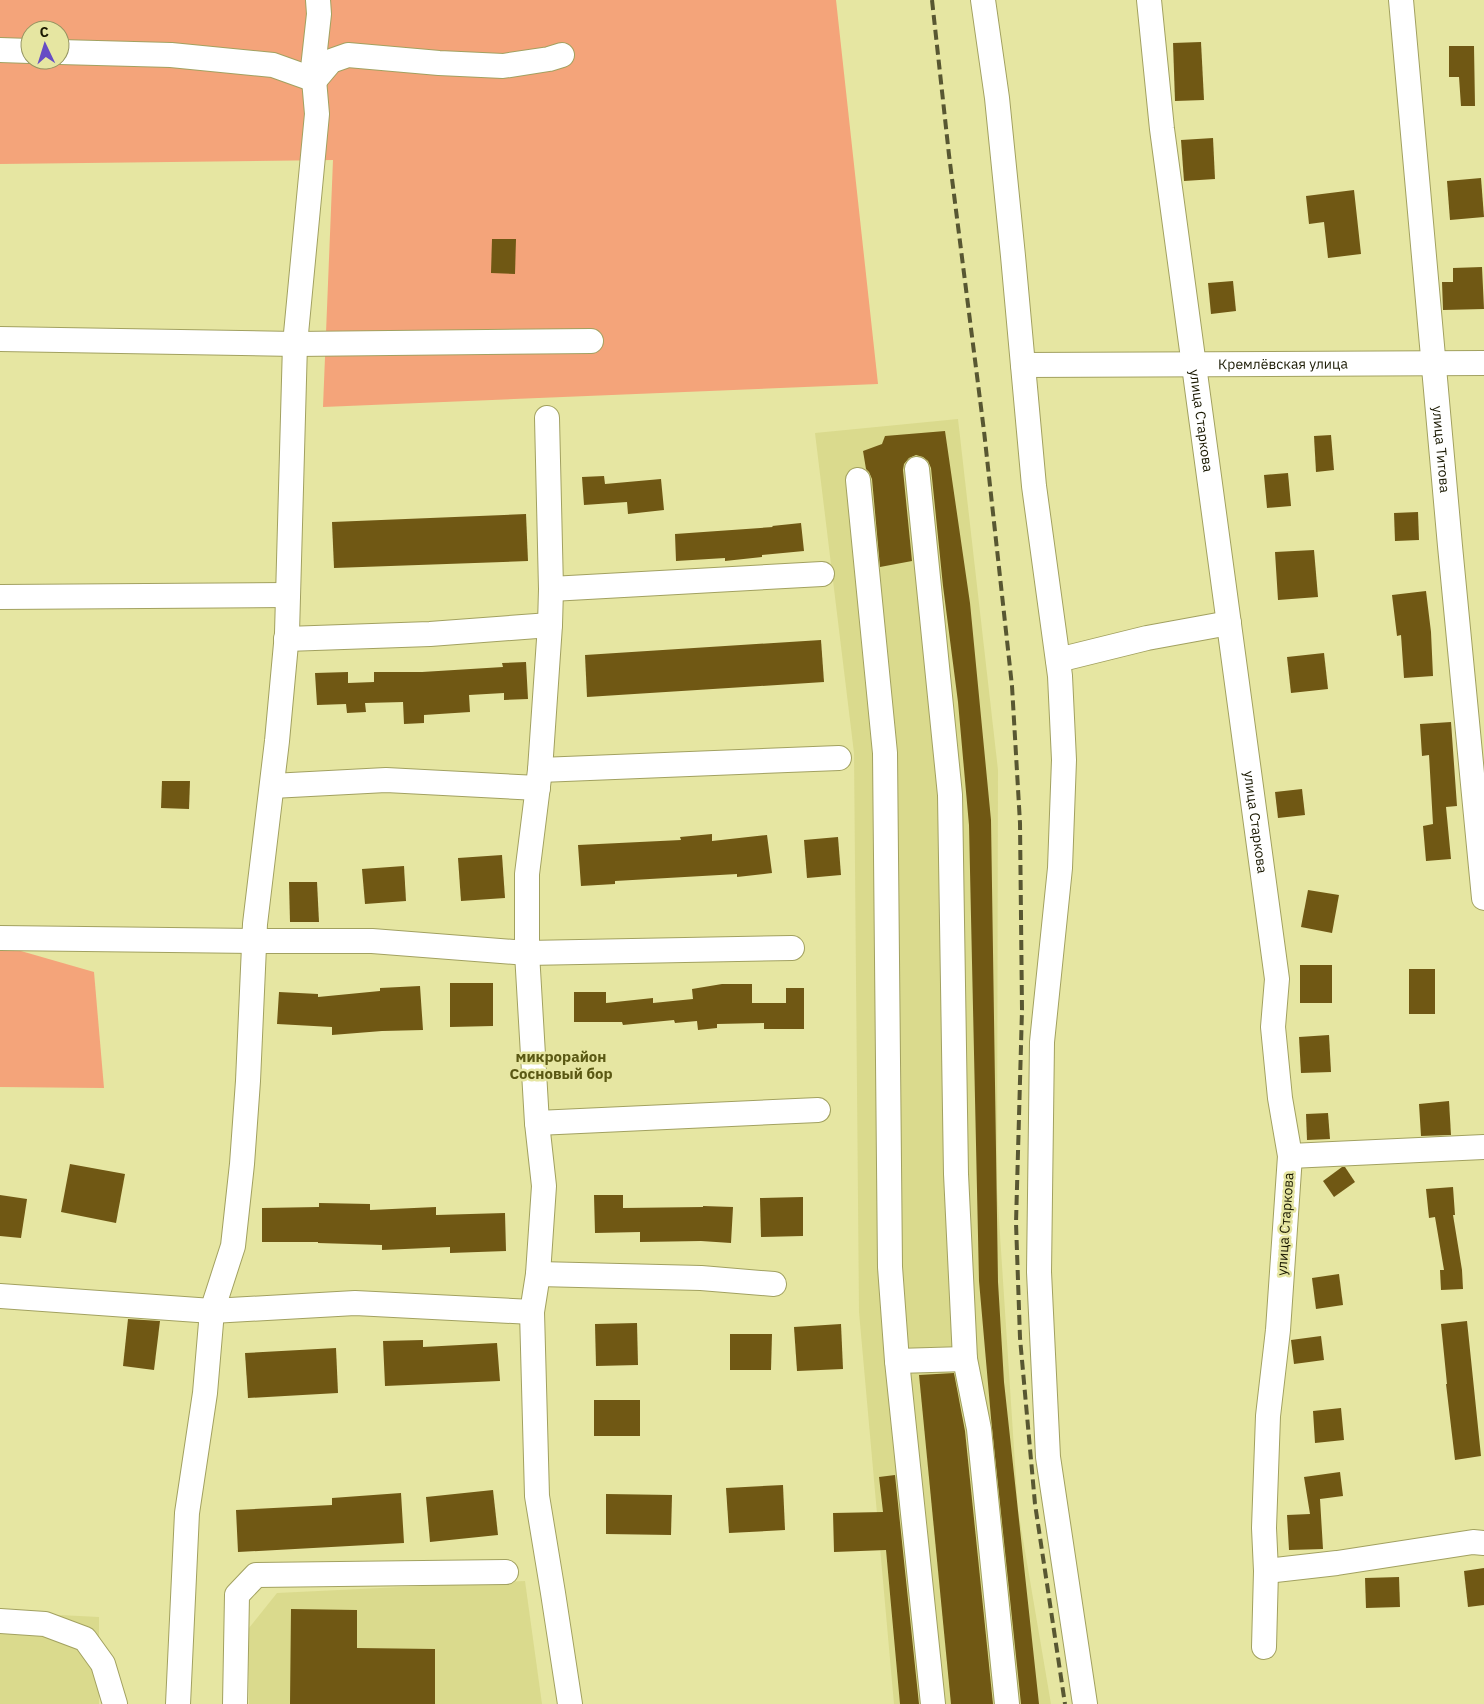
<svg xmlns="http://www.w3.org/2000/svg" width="1484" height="1704" font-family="'IBM Plex Sans',sans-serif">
  <rect width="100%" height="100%" fill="#e6e6a2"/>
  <g fill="#dada8d">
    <polygon points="958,419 998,770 997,1189 1018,1510 1051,1704 894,1704 859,1312 854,753 815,433"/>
    <polygon points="525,1581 542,1704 249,1704 249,1628 277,1593"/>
    <polygon points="0,1612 99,1617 99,1704 0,1704"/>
  </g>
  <g fill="#f4a47a" fill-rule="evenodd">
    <path d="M 0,0 L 836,0 L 878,384 L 323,407 L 333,160 L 0,164 ZM 30,30 L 60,30 L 60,60 L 30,60 Z"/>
    <polygon points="0,945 94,972 104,1088 0,1087"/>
  </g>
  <g fill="#705814">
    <polygon points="1201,42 1204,100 1175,101 1173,43"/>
    <polygon points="1449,46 1474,46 1475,106 1461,106 1459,77 1449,77"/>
    <polygon points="1213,138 1215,179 1184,181 1181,140"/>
    <polygon points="1481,178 1484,217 1450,220 1447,181"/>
    <polygon points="1354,190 1361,254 1328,258 1324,222 1309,224 1306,196"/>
    <polygon points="492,239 516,239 515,274 491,273"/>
    <polygon points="1482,267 1484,309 1443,310 1442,282 1453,282 1453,268"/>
    <polygon points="1233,281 1236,311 1211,314 1208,283"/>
    <polygon points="945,431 970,603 991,820 998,1282 1004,1382 1039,1704 1021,1704 991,1418 979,1281 969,825 958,702 943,586 931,468 928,461 923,457 916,455 909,458 904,464 903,470 912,561 880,567 872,479 869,472 866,469 863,451 882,444 885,436"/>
    <polygon points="1331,435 1334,470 1316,472 1314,436"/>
    <polygon points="1288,473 1291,506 1267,508 1264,475"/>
    <polygon points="604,476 605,484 661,479 664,510 628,514 627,502 584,505 582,477"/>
    <polygon points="1418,512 1419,540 1395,541 1394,513"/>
    <polygon points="526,514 528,561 334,568 332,522"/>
    <polygon points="801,523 804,551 762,555 762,557 725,561 725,558 676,561 675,534 773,527 772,526"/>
    <polygon points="1314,550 1318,597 1278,600 1275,552"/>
    <polygon points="1426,591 1431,632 1433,676 1404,678 1401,635 1397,636 1392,595"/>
    <polygon points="821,640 824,682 587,697 585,655"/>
    <polygon points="1324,653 1328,689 1291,693 1287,657"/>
    <polygon points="526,662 528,699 504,700 504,693 469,695 470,712 424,715 424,723 404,724 403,702 365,703 366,712 347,713 346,704 317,705 315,673 348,672 348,683 374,682 374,672 422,672 503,667 502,663"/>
    <polygon points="1451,722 1457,806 1446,807 1451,859 1426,861 1423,826 1433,824 1429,755 1422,756 1420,724"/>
    <polygon points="162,781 190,781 189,809 161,808"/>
    <polygon points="1302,789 1305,815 1278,818 1275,792"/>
    <polygon points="712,834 712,841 767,835 772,873 737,877 737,874 615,881 615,884 581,886 578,845 681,840 680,837"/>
    <polygon points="838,837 841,875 807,878 804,840"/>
    <polygon points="502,855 505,898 461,901 458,858"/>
    <polygon points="404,866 406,901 365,904 362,869"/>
    <polygon points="289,882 317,882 319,922 290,922"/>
    <polygon points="1308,890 1339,895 1332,933 1301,927"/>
    <rect x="1300" y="965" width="32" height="38"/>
    <rect x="1409" y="969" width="26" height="45"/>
    <polygon points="450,983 493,983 493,1026 450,1027"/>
    <polygon points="722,984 752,984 752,1003 786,1003 786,988 804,988 804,1029 764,1029 764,1023 717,1024 717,1028 698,1030 697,1021 675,1023 674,1020 623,1025 622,1022 574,1022 574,992 606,992 606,1003 653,998 653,1003 693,999 692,989"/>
    <polygon points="420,986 423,1030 382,1031 332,1035 332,1027 277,1024 279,992 318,994 318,997 380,991 380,988"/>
    <polygon points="1329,1035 1331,1072 1301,1073 1299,1037"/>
    <polygon points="1449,1101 1451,1135 1421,1136 1419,1104"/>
    <polygon points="1328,1113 1330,1139 1307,1140 1306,1114"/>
    <polygon points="70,1164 125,1174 116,1223 61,1212"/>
    <polygon points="1342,1167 1345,1167 1355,1182 1334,1197 1323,1181"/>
    <polygon points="1453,1187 1455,1215 1453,1215 1462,1270 1463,1289 1441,1290 1440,1270 1444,1270 1435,1217 1429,1218 1426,1189"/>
    <polygon points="0,1195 27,1199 21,1238 0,1236"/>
    <polygon points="594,1195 623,1195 623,1208 703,1207 703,1206 733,1207 731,1243 701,1241 640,1242 640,1232 595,1233"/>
    <polygon points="803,1197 803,1236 761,1237 760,1198"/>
    <polygon points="319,1203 370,1204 370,1210 436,1207 436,1215 505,1213 506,1251 450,1253 450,1247 382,1250 382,1245 318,1243 318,1242 262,1242 262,1208 319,1207"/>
    <polygon points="1339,1274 1343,1305 1316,1309 1312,1278"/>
    <polygon points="128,1319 160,1321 154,1370 123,1366"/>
    <polygon points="1467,1321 1481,1456 1455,1460 1446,1384 1447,1384 1441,1324"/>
    <polygon points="637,1323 638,1365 596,1366 595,1324"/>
    <polygon points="841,1324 843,1369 797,1371 794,1327"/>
    <polygon points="730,1334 772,1334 771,1370 730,1370"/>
    <polygon points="1321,1336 1324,1360 1294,1364 1291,1340"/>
    <polygon points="423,1340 423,1347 497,1343 500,1381 385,1386 383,1341"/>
    <polygon points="336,1348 338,1393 248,1398 245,1353"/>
    <polygon points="954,1373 965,1431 993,1704 951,1704 919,1375"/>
    <rect x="594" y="1400" width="46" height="36"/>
    <polygon points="1341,1408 1344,1440 1315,1443 1313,1411"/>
    <polygon points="1340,1472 1343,1496 1320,1499 1323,1549 1289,1550 1287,1515 1310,1514 1304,1477"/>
    <polygon points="895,1475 919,1704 900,1704 886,1550 834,1552 833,1513 883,1512 879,1477"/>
    <polygon points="783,1485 785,1530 729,1533 726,1488"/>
    <polygon points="493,1490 498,1535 430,1542 426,1497"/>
    <polygon points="401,1493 404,1543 238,1552 236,1510 332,1505 332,1498"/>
    <polygon points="606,1494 672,1495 671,1535 606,1534"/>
    <polygon points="1484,1568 1484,1605 1468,1607 1464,1571"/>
    <polygon points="1399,1577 1400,1607 1366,1608 1365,1578"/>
    <polygon points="291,1609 357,1610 357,1648 435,1649 435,1704 290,1704"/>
  </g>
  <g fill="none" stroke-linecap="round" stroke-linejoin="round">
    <g stroke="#a2a160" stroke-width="26">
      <g id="minor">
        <polyline points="983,0 997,98 1013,256 1034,486 1060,676 1064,760 1060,868 1042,1042 1039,1272 1048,1457 1085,1704"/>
        <path id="s1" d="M 1149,0 L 1162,129 L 1277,979 L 1273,1027 L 1280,1098 L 1290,1156 L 1278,1330 L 1268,1416 L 1264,1528 L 1266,1571 L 1264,1647"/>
        <path id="s2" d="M 1401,0 L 1450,546 L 1484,898"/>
        <polyline points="0,50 30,51"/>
        <polyline points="60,52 171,55 273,65 315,80 331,61 348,55 439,63 503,66 549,59 562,55"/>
        <polyline points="0,339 295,344 591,341"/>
        <path id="s3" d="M 1023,365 L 1484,363"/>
        <polyline points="547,418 551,589 550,625 540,770 527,874 527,953 537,1123 544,1186 538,1274 532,1312 537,1496 553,1593 570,1704"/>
        <polyline points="917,469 950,795 956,1174 965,1359 979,1429 1007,1704"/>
        <polyline points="858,480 885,753 890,1267 897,1361 933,1704"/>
        <polyline points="551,589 822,574"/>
        <polyline points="0,597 288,595"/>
        <polyline points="286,639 430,634 550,625"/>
        <polyline points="1058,660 1147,638 1229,623"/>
        <polyline points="540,770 839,758"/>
        <polyline points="272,786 386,780 538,788"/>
        <polyline points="0,938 254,941 372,941 527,953 792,948"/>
        <polyline points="537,1123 818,1110"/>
        <polyline points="1290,1156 1484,1147"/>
        <polyline points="538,1274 701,1278 774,1284"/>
        <polyline points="0,1296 212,1311 355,1303 532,1312"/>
        <polyline points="897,1361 965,1359"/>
        <polyline points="1266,1571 1337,1563 1473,1542 1484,1543"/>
        <polyline points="0,1621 45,1624 85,1639 103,1664 115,1704"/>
        <polyline points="178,1704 187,1513 205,1393 212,1311 233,1246 242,1164 248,1081 255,924 277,741 287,633 295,344 317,114 313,68 319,14 318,0"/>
        <polyline points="235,1704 237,1595 256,1575 506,1572"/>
      </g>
    </g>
    <use href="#minor" stroke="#fff" stroke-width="24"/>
    <polyline stroke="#585732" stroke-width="4" stroke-dasharray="10 5" stroke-linecap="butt" points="932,0 949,155 984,431 1012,686 1020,823 1022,1010 1016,1223 1020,1338 1035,1504 1065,1704"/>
  </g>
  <g text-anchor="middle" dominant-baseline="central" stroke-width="5" stroke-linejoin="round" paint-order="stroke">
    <g font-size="14" fill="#191800" stroke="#e6e6a2">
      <text stroke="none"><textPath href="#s3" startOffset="260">Кремлёвская улица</textPath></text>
      <text stroke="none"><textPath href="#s1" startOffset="424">улица Старкова</textPath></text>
      <text stroke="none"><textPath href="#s2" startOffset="451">улица Титова</textPath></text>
      <text stroke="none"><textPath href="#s1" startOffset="829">улица Старкова</textPath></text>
      <text transform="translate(1285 1224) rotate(-86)">улица Старкова</text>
    </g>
    <g font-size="15" font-weight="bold" fill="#5a5813" stroke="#e6e6a2">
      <text x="561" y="1056">микрорайон<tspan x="561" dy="17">Сосновый бор</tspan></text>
    </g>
  </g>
  <g transform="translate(45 45) rotate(356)"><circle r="24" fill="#e6e6a2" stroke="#949461"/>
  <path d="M0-4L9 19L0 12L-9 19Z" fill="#664cc5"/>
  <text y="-8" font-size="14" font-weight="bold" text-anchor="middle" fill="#191800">С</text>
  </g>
</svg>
